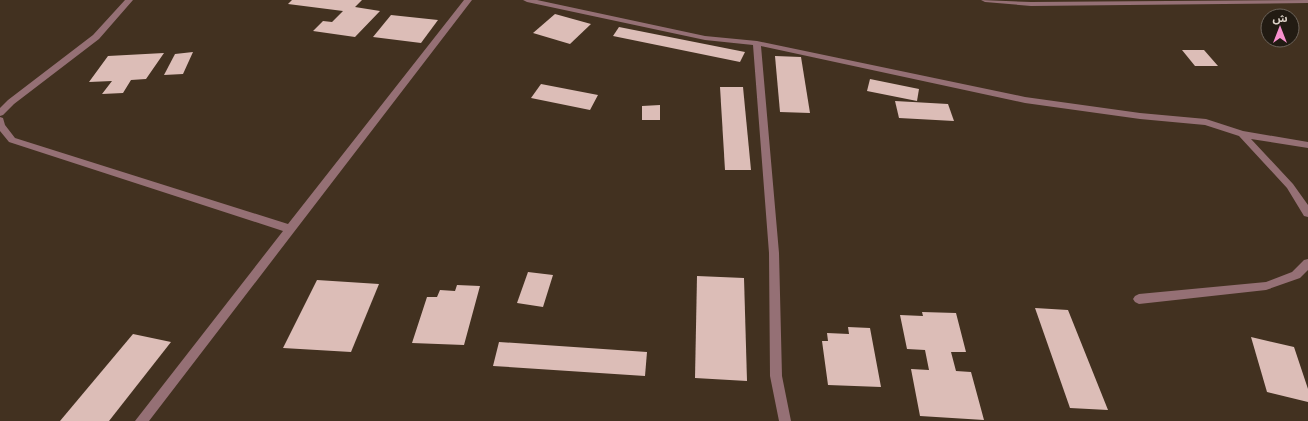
<svg xmlns="http://www.w3.org/2000/svg" width="1308" height="421" font-family="'Space Grotesk','Noto Sans Arabic',sans-serif">
  <rect width="100%" height="100%" fill="#423120"/>
  <g fill="#dcbdb7">
    <polygon points="292,0 362,0 355,7 380,11 355,37 313,31 323,21 332,22 343,11 288,4"/>
    <polygon points="555,14 591,24 570,44 533,33"/>
    <polygon points="391,15 438,20 421,43 373,37"/>
    <polygon points="619,27 745,52 740,62 613,36"/>
    <polygon points="1182,50 1204,50 1218,66 1195,66"/>
    <polygon points="193,52 183,74 164,75 175,54"/>
    <polygon points="164,53 146,79 131,80 123,93 102,94 112,81 89,82 108,56"/>
    <polygon points="775,56 801,57 810,113 780,112"/>
    <polygon points="870,79 919,89 917,101 867,91"/>
    <polygon points="541,84 598,95 590,110 531,98"/>
    <polygon points="720,87 743,87 751,170 725,170"/>
    <polygon points="895,101 948,104 954,121 899,118"/>
    <polygon points="660,105 660,120 642,120 642,106"/>
    <polygon points="528,272 553,275 543,307 517,303"/>
    <polygon points="697,276 744,278 747,381 695,378"/>
    <polygon points="317,280 379,284 351,352 283,348"/>
    <polygon points="457,285 480,286 464,345 412,343 427,297 437,297 440,290 455,291"/>
    <polygon points="1035,308 1068,310 1108,410 1070,408"/>
    <polygon points="922,312 956,313 966,352 951,352 956,371 971,372 984,420 920,416 911,369 929,370 925,350 907,349 900,315 923,316"/>
    <polygon points="848,327 870,328 881,387 828,385 822,341 828,341 827,333 849,334"/>
    <polygon points="133,334 171,342 109,421 60,421"/>
    <polygon points="1251,337 1294,347 1308,389 1308,402 1267,392"/>
    <polygon points="499,342 647,352 645,376 493,366"/>
  </g>
  <g fill="none" stroke-linecap="round" stroke-linejoin="round">
    <g fill="#957075" fill-rule="evenodd">
      <polygon points="125,0 133,0 99,39 14,104 3,115 0,116 0,108 8,100 93,35"/>
      <polygon points="464,0 472,0 149,421 135,421 283,231 9,142 0,131 0,117 3,118 5,125 15,138 288,224"/>
      <polygon points="523,0 537,0 705,36 757,41 1025,97 1140,113 1206,119 1243,131 1308,142 1308,148 1251,139 1293,184 1308,205 1308,217 1304,216 1287,188 1239,136 1205,125 1140,119 1025,103 761,46 779,253 782,376 791,421 779,421 770,376 769,253 753,45 705,40 527,2"/>
      <polygon points="981,0 1031,2 1308,0 1308,3 1031,6 985,2"/>
      <polygon points="1308,259 1308,270 1300,278 1266,290 1139,304 1135,302 1133,299 1135,296 1139,294 1266,282 1292,272 1304,260"/>
    </g>
  </g>
  <g transform="translate(1280 28)"><circle r="19" fill="#221b13" stroke="#6d645b"/>
  <path d="M0-3L7 15L0 10L-7 15Z" fill="#f790ce"/>
  <text y="-6" font-size="11" font-weight="bold" text-anchor="middle" fill="#ddd2c8">ش</text>
  </g>
</svg>
